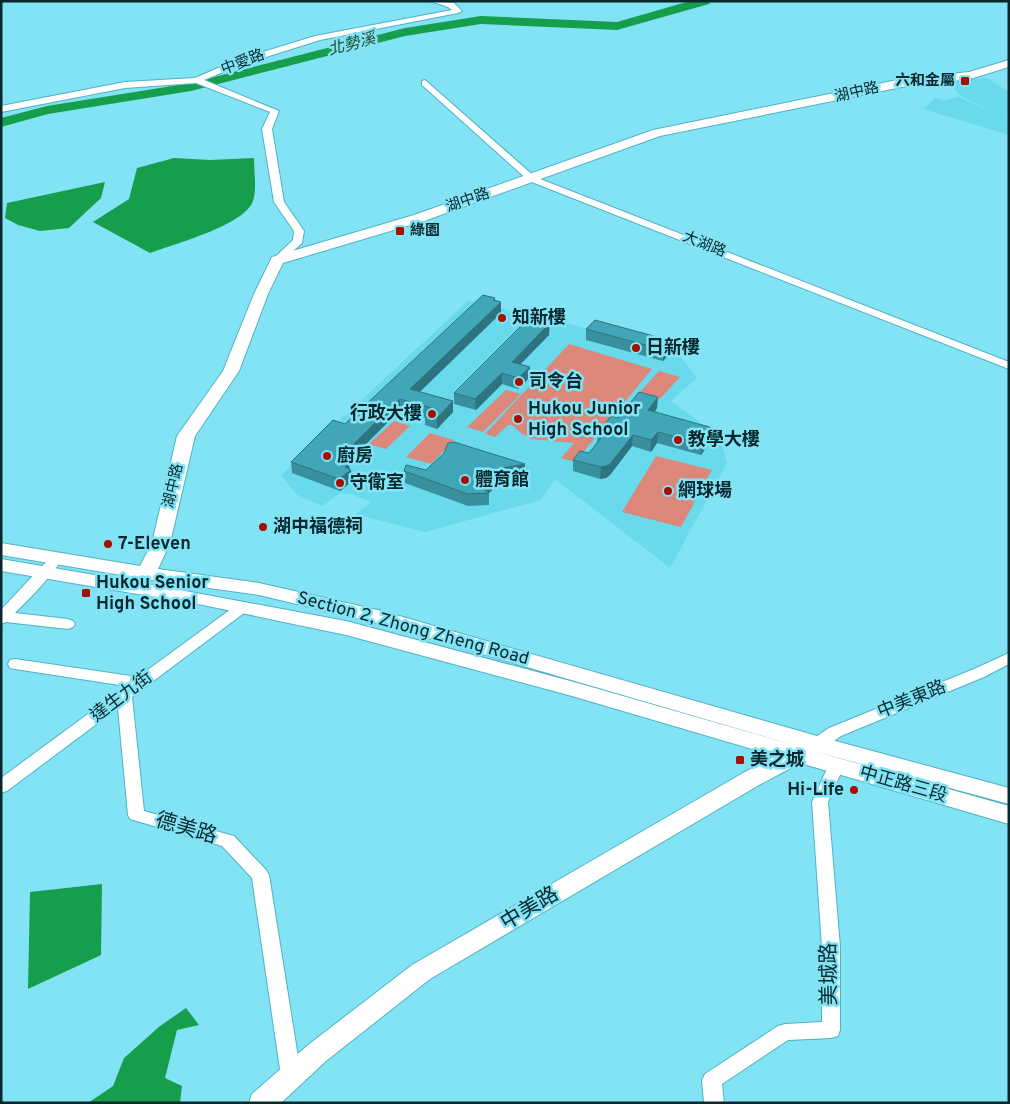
<svg xmlns="http://www.w3.org/2000/svg" width="1010" height="1104" font-family="Overpass,'Noto Sans TC',sans-serif">
  <rect width="100%" height="100%" fill="#82e3f5"/>
  <g fill="#69d9ec">
    <polygon points="987,78 1009,92 1009,116 1001,115 1009,117 1009,135 923,109 935,98 944,100 959,97 990,111 963,97 947,82"/>
    <polygon points="468,301 674,348 697,378 671,401 720,437 727,463 670,568 555,479 541,500 425,532 355,514 372,502 353,495 340,493 322,506 297,495 281,475"/>
  </g>
  <g fill="#db887a">
    <polygon points="569,344 652,369 575,462 561,458 574,443 532,439 522,434 512,425 508,425 495,437 485,434"/>
    <polygon points="659,371 680,377 660,399 639,393"/>
    <polygon points="506,390 521,394 483,432 467,427"/>
    <polygon points="394,421 410,426 386,449 369,444"/>
    <polygon points="430,433 454,440 431,464 406,457"/>
    <polygon points="656,456 712,470 681,527 622,512"/>
  </g>
  <g fill="#179e4c">
    <path d="M 174,158 L 210,160 L 254,158 C 254,171 257,189 253,201 C 245,225 174,244 150,253 L 93,222 L 129,199 L 137,168 Z"/>
    <polygon points="105,182 101,198 69,228 40,231 18,225 5,218 7,203"/>
    <polygon points="102,884 101,955 28,989 30,892"/>
    <polygon points="186,1008 199,1025 177,1030 165,1078 182,1086 180,1103 88,1103 113,1086 124,1058 160,1026"/>
  </g>
  <g fill="none" stroke-linecap="round" stroke-linejoin="round">
    <polygon fill="#179e4c" fill-rule="evenodd" points="690,1 711,1 709,4 617,30 481,24 405,36 191,91 48,114 1,127 1,118 47,106 191,83 405,28 481,16 617,22"/>
    <g stroke="#4fb2c3" stroke-width="2">
      <g id="street">
        <polygon points="430,1 454,3 462,11 458,13 320,40 240,65 204,80 279,111 272,129 284,202 304,231 302,243 281,262 277,263 272,260 293,240 294,231 274,202 262,129 270,112 196,83 125,88 1,112 1,106 125,82 195,78 234,61 315,36 452,10 448,7"/>
        <polygon points="425,80 535,177 1009,362 1009,369 529,181 422,85 422,81"/>
        <path d="M 56,554 L 61,555 L 63,558 C 49,579 32,596 15,613 L 68,619 L 73,621 L 75,624 L 73,627 L 68,629 L 6,622 L 1,624 L 1,610 C 9,602 51,555 56,554 Z"/>
        <polygon points="243,602 248,604 250,607 248,610 132,697 144,811 234,836 266,870 269,875 301,1076 298,1082 291,1085 284,1082 281,1076 252,878 222,846 130,819 128,815 118,708 7,791 1,793 1,778 126,686 15,669 10,668 8,664 10,660 15,659 138,677 238,604"/>
        <path d="M 1009,653 L 1009,664 L 984,677 L 841,736 C 832,742 823,751 811,748 L 809,744 L 811,740 L 829,728 L 974,669 Z"/>
        <polygon points="836,760 842,762 844,766 828,802 840,947 840,1030 838,1036 831,1038 788,1040 722,1084 724,1103 704,1103 702,1080 705,1074 778,1026 785,1024 822,1022 822,947 812,802 830,762"/>
      </g>
    </g>
    <g stroke="#4fb2c3" stroke-width="2">
      <path id="secondary" d="M 1009,60 L 1009,67 L 970,79 L 902,87 L 660,136 L 424,221 L 283,263 L 268,294 L 239,371 L 195,436 L 170,543 L 158,569 L 259,583 L 382,611 L 817,736 L 1009,788 L 1009,804 L 813,751 L 1009,806 L 1009,824 L 800,763 L 759,785 L 430,979 L 326,1061 L 281,1103 L 249,1103 L 252,1094 L 308,1045 L 412,965 L 743,773 L 776,756 L 572,696 L 346,635 L 203,605 L 1,571 L 1,559 L 130,581 L 133,577 L 1,555 L 1,543 L 140,566 L 152,543 L 177,436 L 223,371 L 254,294 L 272,257 L 414,215 L 653,130 L 902,79 L 969,72 ZM 151,580 L 259,595 L 380,624 L 797,746 L 574,682 L 346,621 L 148,584 Z"/>
    </g>
    <use href="#street" fill="#fff" fill-rule="evenodd"/>
    <use href="#secondary" fill="#fff" fill-rule="evenodd"/>
  </g>
  <g fill="#388f9d">
    <polygon points="495,298 495,300 501,302 501,313 420,392 453,401 453,412 437,429 425,425 425,418 400,410 347,463 349,469 352,481 340,491 292,473 291,462 345,424"/>
    <polygon points="550,315 549,335 520,364 530,367 529,378 518,389 502,384 476,410 454,404 454,393"/>
    <polygon points="586,329 672,341 671,352 663,361 586,340"/>
    <polygon points="657,408 655,412 712,439 701,455 657,443 651,452 632,446 610,475 606,478 600,479 573,471 573,460 589,453 597,443 598,432 618,418"/>
    <polygon points="426,470 525,476 502,480 489,493 489,505 468,506 405,483 404,471"/>
  </g>
  <g fill="#2e7480">
    <polygon points="495,298 495,307 501,302 501,313 411,400 410,389"/>
    <polygon points="550,315 549,335 512,373 512,362 542,322"/>
    <polygon points="672,341 671,352 663,361 664,350"/>
    <polygon points="530,367 529,378 518,389 518,378"/>
    <polygon points="502,373 502,384 476,410 475,399"/>
    <polygon points="658,397 657,408 647,421 648,410"/>
    <polygon points="400,399 400,410 339,471 338,459"/>
    <polygon points="453,401 453,412 437,429 437,418"/>
    <polygon points="713,428 712,439 701,455 702,444"/>
    <polygon points="658,432 657,443 651,452 651,440"/>
    <polygon points="633,435 632,446 610,475 606,478 600,479 601,467"/>
    <polygon points="349,464 350,471 351,470 352,481 340,491 339,479 345,467"/>
    <polygon points="525,464 525,476 502,480 489,493 483,488 502,468"/>
  </g>
  <g fill="#41a6b7" stroke="#2e7480">
    <polygon points="483,295 495,298 493,300 501,302 410,389 453,401 437,418 425,414 431,408 400,399 338,459 349,464 345,467 351,470 339,479 291,462 333,420 345,424"/>
    <polygon points="536,311 550,315 542,322 549,324 512,362 530,367 518,378 502,373 475,399 454,393"/>
    <polygon points="595,320 672,341 664,350 586,329"/>
    <polygon points="639,392 658,397 648,410 713,428 702,444 658,432 651,440 633,435 610,464 606,466 601,467 573,460 580,451 589,453 604,434 598,432 611,416 618,418"/>
    <polygon points="454,442 525,464 502,468 483,488 489,493 468,494 404,471 406,465 426,470 444,453 448,443"/>
  </g>
  <g fill="#a40f01" stroke="#82e3f5" stroke-width="2">
    <rect x="960" y="76" width="10" height="10" rx="2.5"/>
    <rect x="395" y="226" width="10" height="10" rx="2.5"/>
    <circle cx="502" cy="318" r="5"/>
    <circle cx="636" cy="348" r="5"/>
    <circle cx="519" cy="382" r="5"/>
    <circle cx="432" cy="414" r="5"/>
    <circle cx="518" cy="419" r="5"/>
    <circle cx="678" cy="440" r="5"/>
    <circle cx="327" cy="456" r="5"/>
    <circle cx="465" cy="480" r="5"/>
    <circle cx="340" cy="483" r="5"/>
    <circle cx="668" cy="491" r="5"/>
    <circle cx="263" cy="527" r="5"/>
    <circle cx="108" cy="544" r="5"/>
    <rect x="81" y="588" width="10" height="10" rx="2.5"/>
    <rect x="735" y="755" width="10" height="10" rx="2.5"/>
    <circle cx="854" cy="790" r="5"/>
  </g>
  <g text-anchor="middle" dominant-baseline="central" stroke-width="5" stroke-linejoin="round" paint-order="stroke">
    <g font-size="15" fill="#08282e" stroke="#82e3f5">
      <text transform="translate(243 63) rotate(-21)">中愛路</text>
      <text transform="translate(857 93) rotate(-13)">湖中路</text>
      <text transform="translate(468 201) rotate(-19)">湖中路</text>
      <text transform="translate(704 245) rotate(22)">大湖路</text>
      <text transform="translate(174 486) rotate(-77)">湖中路</text>
    </g>
    <g font-size="15" font-weight="bold" fill="#08282e" stroke="#82e3f5" text-anchor="end">
      <text x="955" y="81">六和金屬</text>
      <text x="410" y="231" text-anchor="start">綠園</text>
    </g>
    <g font-size="16" font-style="italic" fill="#204e2c" stroke="#82e3f5">
      <text transform="translate(352 45) rotate(-15)">北勢溪</text>
    </g>
    <g font-size="18" font-weight="bold" fill="#08282e" stroke="#82e3f5" text-anchor="start">
      <text x="512" y="318">知新樓</text>
      <text x="646" y="348">日新樓</text>
      <text x="529" y="382">司令台</text>
      <text x="528" y="409">Hukou Junior<tspan x="528" dy="21">High School</tspan></text>
      <text x="422" y="414" text-anchor="end">行政大樓</text>
      <text x="688" y="440">教學大樓</text>
      <text x="337" y="456">廚房</text>
      <text x="475" y="480">體育館</text>
      <text x="350" y="483">守衛室</text>
      <text x="678" y="491">網球場</text>
      <text x="273" y="527">湖中福德祠</text>
      <text x="118" y="544">7-Eleven</text>
      <text x="96" y="583">Hukou Senior<tspan x="96" dy="21">High School</tspan></text>
      <text x="750" y="760">美之城</text>
      <text x="844" y="790" text-anchor="end">Hi-Life</text>
    </g>
    <g font-size="18" fill="#08282e" stroke="#82e3f5">
      <text transform="translate(413 629) rotate(15)">Section 2, Zhong Zheng Road</text>
      <text transform="translate(122 697) rotate(-37)">達生九街</text>
      <text transform="translate(912 700) rotate(-22)">中美東路</text>
      <text transform="translate(903 785) rotate(16)">中正路三段</text>
    </g>
    <g font-size="21" fill="#08282e" stroke="#82e3f5">
      <text transform="translate(186 829) rotate(16)">德美路</text>
      <text transform="translate(530 909) rotate(-31)">中美路</text>
      <text transform="translate(830 974) rotate(-91)">美城路</text>
    </g>
  </g>
  <rect width="1010" height="1104" fill="none" stroke="#08282e" stroke-width="5"/>
</svg>
